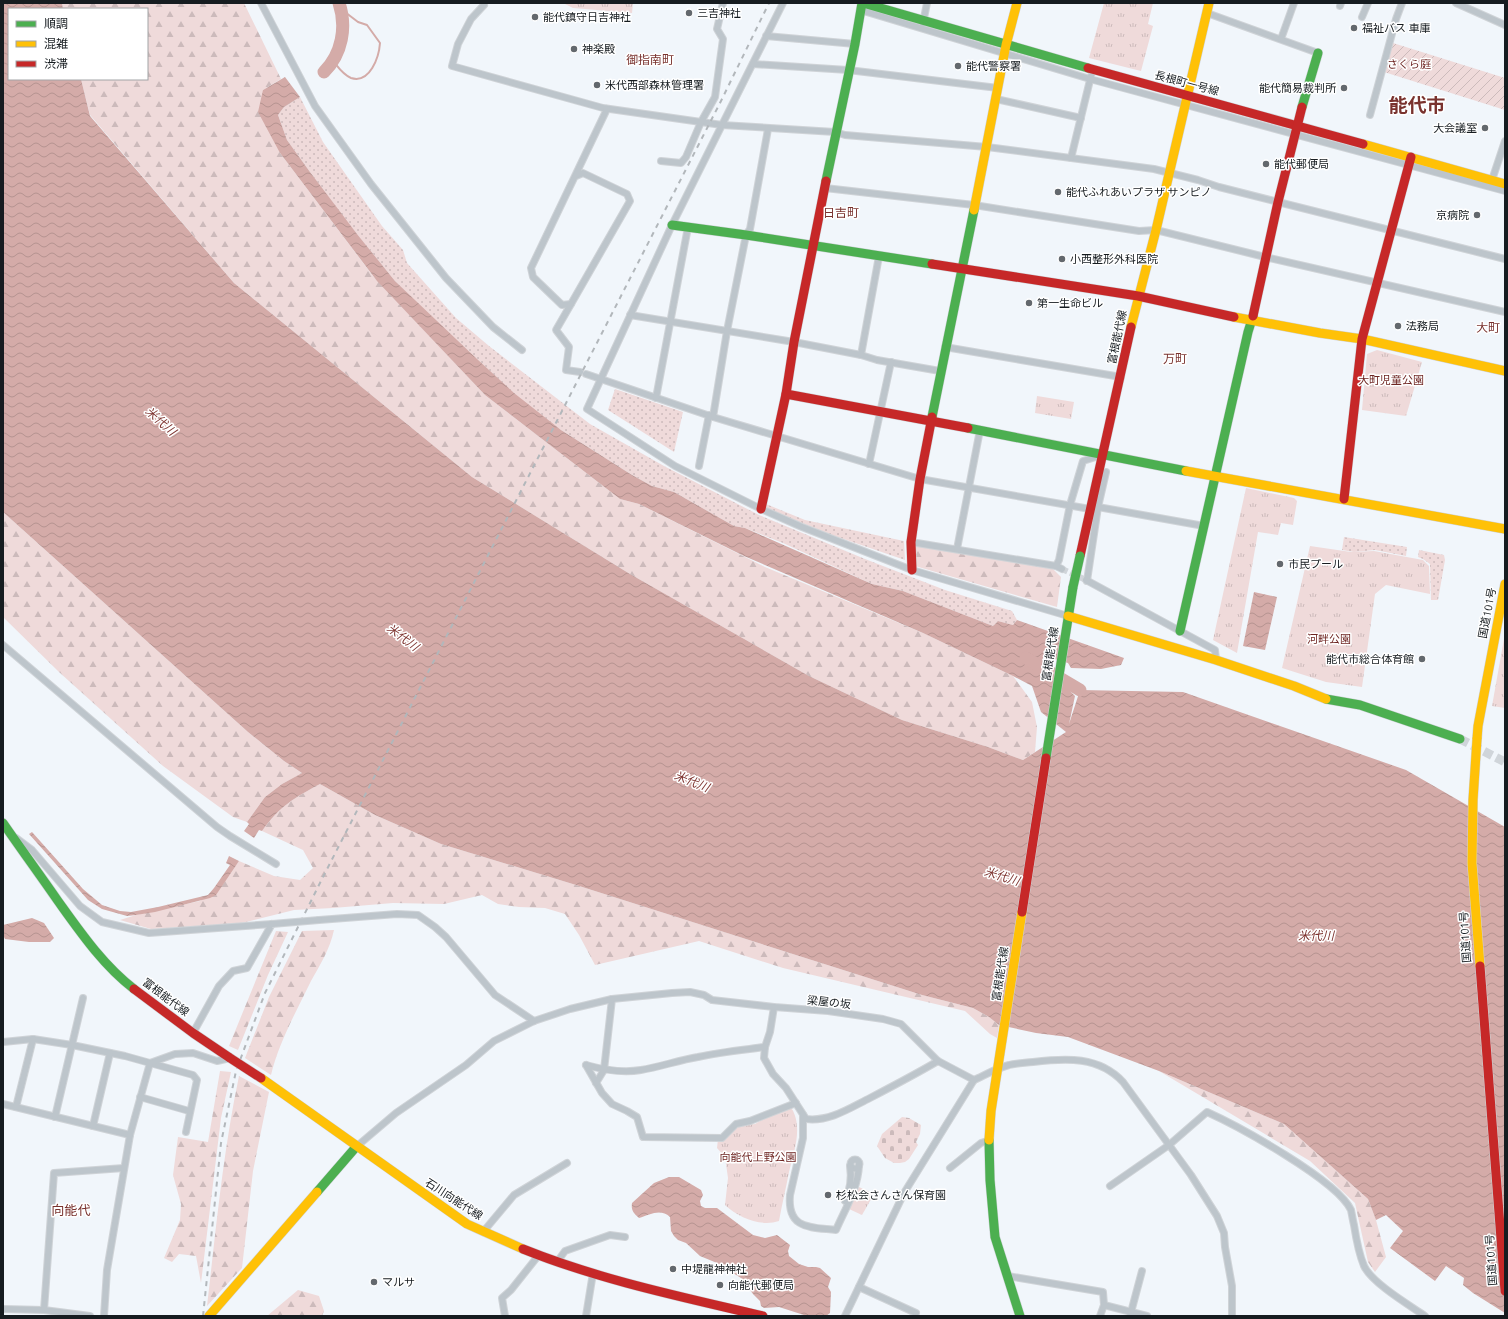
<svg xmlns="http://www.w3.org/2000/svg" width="1508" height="1319" font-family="Ubuntu,'Noto Sans JP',sans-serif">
  <defs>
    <pattern id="grass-dots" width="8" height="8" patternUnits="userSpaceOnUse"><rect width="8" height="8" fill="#efdada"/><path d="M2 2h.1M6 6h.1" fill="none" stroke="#ccbabb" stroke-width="1.8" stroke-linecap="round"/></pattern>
    <pattern id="forest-firs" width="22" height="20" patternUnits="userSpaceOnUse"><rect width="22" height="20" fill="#efdada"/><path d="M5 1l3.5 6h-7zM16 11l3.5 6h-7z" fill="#ccbabb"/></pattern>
    <pattern id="cemetery-stones" width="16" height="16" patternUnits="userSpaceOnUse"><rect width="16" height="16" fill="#efdada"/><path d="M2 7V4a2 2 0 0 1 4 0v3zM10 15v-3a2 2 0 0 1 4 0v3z" fill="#ccbabb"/></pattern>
    <pattern id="park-tufts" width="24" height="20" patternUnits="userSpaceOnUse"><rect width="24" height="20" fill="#efdada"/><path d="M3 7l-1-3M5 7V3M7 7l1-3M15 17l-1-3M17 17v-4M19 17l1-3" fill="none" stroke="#ccbabb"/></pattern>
    <pattern id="garden-furrows" width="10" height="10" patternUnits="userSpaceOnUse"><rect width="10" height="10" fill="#efdada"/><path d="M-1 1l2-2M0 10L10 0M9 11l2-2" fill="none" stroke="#ccbabb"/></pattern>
    <pattern id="water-waves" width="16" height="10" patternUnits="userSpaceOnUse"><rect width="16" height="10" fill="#d4aba8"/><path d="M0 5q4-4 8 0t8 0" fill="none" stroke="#b59390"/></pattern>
  </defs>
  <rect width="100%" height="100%" fill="#f1f6fb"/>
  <g fill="url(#grass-dots)">
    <polygon points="300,97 323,142 382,226 403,250 407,263 456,318 489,346 590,424 664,466 759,515 865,559 945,590 1012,611 1017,620 1013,625 998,621 993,626 903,591 872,584 783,543 745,528 734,526 674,492 652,486 632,475 561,430 540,415 499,381 437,322 395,281 347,222 310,172 287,140 278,115 284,107"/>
    <polygon points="615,389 683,412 674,452 608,410"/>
    <polygon points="766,504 805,520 904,541 905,560 832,535 765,508"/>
    <polygon points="1344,537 1407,547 1406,556 1375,550 1354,552 1342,550"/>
    <polygon points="1419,550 1444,555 1445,560 1438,600 1431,600 1430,564 1423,559 1418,557"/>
  </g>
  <g fill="url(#forest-firs)">
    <polygon points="62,3 244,3 281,79 263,90 280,153 373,276 485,395 620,499 639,504 765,567 923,633 1013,676 1032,702 1037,727 1035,752 1023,760 988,747 902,720 809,676 630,574 472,477 234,283 90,115 81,79 147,79 147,9 63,9"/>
    <polygon points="3,512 248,732 284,761 302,773 282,784 265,797 247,822 233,817 163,766 59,672 3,617"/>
    <polygon points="916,544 1053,569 1061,577 1057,607 915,566"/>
    <path d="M 320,784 L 375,815 L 441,844 L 576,885 L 922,995 L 973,1008 L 989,1017 L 999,1025 L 997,1038 L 990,1034 L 965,1011 L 783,968 L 699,941 L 595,965 L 579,935 L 565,914 L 545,908 L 519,907 L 498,904 L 482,895 L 444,904 L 393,903 L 333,908 L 294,910 L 238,924 L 151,929 L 120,920 L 136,915 L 200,901 L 216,891 L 239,861 L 274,876 L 300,880 L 313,868 L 303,850 L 262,831 C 280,806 294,798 320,784 Z"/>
    <path d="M 334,930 C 330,949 320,965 311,981 C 296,1012 279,1042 271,1075 L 245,1058 L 269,997 L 302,931 Z"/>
    <polygon points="276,931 288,932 268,975 238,1050 229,1046"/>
    <polygon points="220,1071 231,1072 221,1118 201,1283 196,1256 179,1254 172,1262 164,1258 180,1220 181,1204 173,1175 178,1137 208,1142"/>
    <polygon points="1159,1071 1284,1124 1368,1199 1376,1220 1386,1257 1375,1272 1368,1262 1355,1203 1310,1161"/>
    <path d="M 239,1076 L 269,1092 L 253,1171 L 242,1268 L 207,1306 C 216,1229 223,1152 239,1076 Z"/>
    <polygon points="298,1290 319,1296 324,1311 322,1316 267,1316"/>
  </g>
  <polygon fill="url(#cemetery-stones)" points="902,1117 909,1118 921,1125 920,1134 916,1142 918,1145 909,1159 905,1162 900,1163 894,1163 885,1158 877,1146 882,1134"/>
  <g fill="url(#park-tufts)">
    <polygon points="563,3 633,3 632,13 573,8"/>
    <polygon points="1104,3 1153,3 1148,24 1153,26 1141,71 1089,58"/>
    <polygon points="1377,350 1422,362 1406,416 1362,410 1367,354"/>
    <polygon points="1037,396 1074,402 1071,419 1035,413"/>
    <polygon points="1246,488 1294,498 1297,501 1293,525 1281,523 1278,535 1258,532 1237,653 1213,640"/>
    <polygon points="1310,546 1351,552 1374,551 1423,560 1429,566 1430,594 1386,585 1375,594 1362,687 1326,682 1282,668"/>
    <polygon points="1505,633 1505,708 1492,706"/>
    <path d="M 790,1106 C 804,1125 794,1151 789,1172 C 786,1188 782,1204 779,1221 C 761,1227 739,1218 725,1205 L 728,1178 L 725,1157 L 717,1148 L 718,1139 L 737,1126 L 755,1124 L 784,1107 Z"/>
    <polygon points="859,1187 874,1194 862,1215 849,1209"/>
  </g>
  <polygon fill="url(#garden-furrows)" points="1393,43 1505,78 1505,110 1384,72"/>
  <g fill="url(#water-waves)">
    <path d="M 3,3 L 62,3 L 63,9 L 9,9 L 9,79 L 81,79 L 90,116 L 234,283 L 472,477 L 630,574 L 809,676 L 902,720 L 988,747 L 1023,760 L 1066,732 L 1041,712 L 1032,686 L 1013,676 L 923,633 L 744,556 L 639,504 L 620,499 L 485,395 L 377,281 L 280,153 L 258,112 L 263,90 L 285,77 L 300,97 L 284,107 L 278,115 L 287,140 L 310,172 L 357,234 L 395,281 L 477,359 L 514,393 L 561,430 L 632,475 L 652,486 L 674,492 L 734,526 L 745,528 L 872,584 L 903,591 L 993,626 L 998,621 L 1013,625 L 1017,620 L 1124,658 L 1121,665 L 1101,669 L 1071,668 L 1068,663 L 1044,656 L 1041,662 L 1042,671 L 1066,687 L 1075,696 L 1069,724 L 1080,690 L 1183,692 L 1406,770 L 1505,827 L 1505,1313 L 1473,1293 L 1463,1285 L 1464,1278 L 1446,1266 L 1435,1281 L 1390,1248 L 1403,1231 L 1386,1215 L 1376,1220 L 1368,1199 L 1284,1124 L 1159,1071 L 1068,1037 L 1036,1033 L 999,1025 L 989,1017 L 973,1008 L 922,995 L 576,885 L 441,844 L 375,815 L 320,784 C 294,798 280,806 262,831 L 259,830 L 254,838 L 244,831 L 249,824 L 247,822 L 265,797 L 282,784 L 302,773 L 284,761 L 248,732 L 3,512 Z"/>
    <polygon points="1254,592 1277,597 1265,650 1243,646"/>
    <polygon points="32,832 83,889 102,905 120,911 131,912 158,907 208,895 214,888 230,865 226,863 229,856 239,861 216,895 210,898 155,912 136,915 127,916 102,909 88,900 29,834"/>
    <polygon points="32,918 44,923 54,938 50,942 29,942 5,939 3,935 3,925"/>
    <path d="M 669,1177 L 679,1177 L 701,1190 L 703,1195 L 700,1201 L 701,1206 L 705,1208 L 717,1208 L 753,1235 L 765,1238 L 777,1235 L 790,1245 L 788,1251 L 789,1256 L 799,1264 L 808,1267 L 816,1267 L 820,1268 L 831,1278 L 828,1287 L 831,1292 L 830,1313 L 826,1316 L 807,1316 L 779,1307 L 764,1308 L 761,1306 L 760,1301 L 753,1294 L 741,1278 L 717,1263 L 700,1256 L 686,1243 L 678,1240 L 674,1236 L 671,1231 L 670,1217 C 660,1208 650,1215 639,1218 C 633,1213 631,1210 632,1203 L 654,1183 Z"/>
  </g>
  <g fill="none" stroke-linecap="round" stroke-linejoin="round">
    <path stroke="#d4aba8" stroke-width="2" d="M 333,61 C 338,67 343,75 351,78 C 370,84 379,57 380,43 L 367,25 L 358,22 L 341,9"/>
    <g stroke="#d4aba8" stroke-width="13">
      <path d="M 324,72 C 342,54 347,27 339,3"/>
      <polyline points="1026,658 1080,690"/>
    </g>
    <polyline stroke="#d0d5da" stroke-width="6" stroke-dasharray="6 3" stroke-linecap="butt" points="1062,569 1086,580"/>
    <polyline stroke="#d0d5da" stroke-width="9" stroke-dasharray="9 4.5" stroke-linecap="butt" points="1460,739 1505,762"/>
    <g stroke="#cfd3d7" stroke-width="8">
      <g id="street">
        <polyline points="261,3 315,106 371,184 446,278 493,327 522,350"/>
        <polyline points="783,3 672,225 587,409 675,466 761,509 802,527 912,570 1068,616"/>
        <polyline points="1456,3 1505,25"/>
        <polyline points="484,5 471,19 458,44 452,66 603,108 722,125 835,132 845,135 987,147 1154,169 1198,180 1219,187 1278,202 1505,259"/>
        <polyline points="1340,6 1341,3"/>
        <polyline points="860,10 1090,79 1505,191"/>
        <polyline points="1207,13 1318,53"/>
        <polyline points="1362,17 1368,3"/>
        <polyline points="923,23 927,3"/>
        <polyline points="766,36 855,44"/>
        <polyline points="1281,39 1294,3"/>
        <polyline points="753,64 848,70 998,88"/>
        <polyline points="996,99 1081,118"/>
        <polyline points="1370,115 1396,19 1402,3"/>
        <polyline points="1071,158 1091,76"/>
        <polyline points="661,161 681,163 686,157 701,122 715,97 723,39 717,29 723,3"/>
        <polyline points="576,176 583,173 627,194 630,201 571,304 562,305 533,277 531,268 607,109"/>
        <polyline points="1491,183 1505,141"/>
        <polyline points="825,188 974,205 1139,231 1156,230 1265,257 1505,312"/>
        <polyline points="571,304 556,330 569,347 566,370 580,372"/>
        <polyline points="630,315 794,342 861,355 877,360 940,371"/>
        <polyline points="945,347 1121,377"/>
        <polyline points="861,355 879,256"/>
        <polyline points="586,374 713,417 920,479 1090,509"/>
        <polyline points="656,398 688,227"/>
        <polyline points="713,417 727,331 746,235 750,229 768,129"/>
        <polyline points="869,464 891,362"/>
        <polyline points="699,466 709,415"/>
        <polyline points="1098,507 1106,472"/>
        <polyline points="911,542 1056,566 1062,569"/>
        <polyline points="957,549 980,430"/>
        <polyline points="1056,566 1059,560 1070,505 1083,461 1102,455"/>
        <polyline points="1086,580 1215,650 1216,660"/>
        <polyline points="1087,581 1098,507 1204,526"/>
        <polyline points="3,645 217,827 230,836 276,864"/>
        <polyline points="16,838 32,850 80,906 102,922 149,933 272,924"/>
        <polyline points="319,920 397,914 418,915 435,927 446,937 495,995 534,1021"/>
        <path d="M 774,1007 L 770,1032 L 765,1047 L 764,1058 L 773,1074 L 786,1088 L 806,1119 C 829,1122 850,1108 870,1098 C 893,1086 916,1074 938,1061"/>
        <polyline points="193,1033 219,986 233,971 247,968 272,924"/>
        <polyline points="3,1042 33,1039 72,1045 125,1056 193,1075 197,1080 186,1132"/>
        <polyline points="150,1063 175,1054 193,1053 217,1061 230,1058"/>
        <polyline points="586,1065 602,1093 612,1104 627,1111 637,1117 643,1137 722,1138 736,1124 750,1121 796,1103"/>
        <path d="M 586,1065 C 604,1070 623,1073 641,1070 C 660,1067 679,1060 698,1057 C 720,1052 742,1050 765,1047"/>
        <polyline points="596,1083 604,1070 612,999"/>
        <polyline points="140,1097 189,1111"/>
        <polyline points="3,1104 130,1135"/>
        <polyline points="16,1107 33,1039"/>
        <path d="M 803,1115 L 803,1138 L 790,1195 C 787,1230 811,1227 836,1230 C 845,1209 858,1189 859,1165"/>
        <polyline points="55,1117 83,998"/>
        <polyline points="93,1126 110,1053"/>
        <path d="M 356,1147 L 396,1113 L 466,1065 L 494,1041 L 534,1021 L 570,1009 L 612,999 L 672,993 L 690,992 L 704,995 L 712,1000 L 774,1007 L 828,1011 L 883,1019 L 901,1024 L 938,1061 L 974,1080 C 985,1075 997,1068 1009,1065 C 1016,1063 1025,1063 1033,1062 C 1066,1058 1099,1056 1123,1082 L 1191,1175 L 1217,1216 L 1224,1233 L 1225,1247 L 1232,1286 L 1232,1316"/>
        <circle cx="855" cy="1164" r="4.5"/>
        <polyline points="950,1168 981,1143 990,1140"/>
        <path d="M 1110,1186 L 1169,1145 L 1207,1112 C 1238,1126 1337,1180 1351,1210 C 1352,1215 1353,1221 1354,1225 C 1356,1238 1359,1254 1364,1266 C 1372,1283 1409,1305 1425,1316"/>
        <path d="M 845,1201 C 850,1190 852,1178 850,1166"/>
        <polyline points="483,1232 514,1195 567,1163"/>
        <polyline points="557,1262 565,1251 610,1235 625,1237"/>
        <polyline points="1008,1276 1103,1292 1104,1305 1100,1316"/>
        <polyline points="859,1287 916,1313"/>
        <polyline points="1104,1305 1147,1316"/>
        <polyline points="3,1309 44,1310 90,1316"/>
        <polyline points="44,1310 54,1173 124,1168"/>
        <polyline points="104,1316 107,1270 130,1135 150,1063"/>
        <polyline points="505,1316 502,1298 511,1290 538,1256"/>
        <polyline points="586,1316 593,1273"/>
        <polyline points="845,1316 904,1193 974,1080"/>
        <polyline points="1130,1316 1142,1271"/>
      </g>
    </g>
    <g stroke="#cfd3d7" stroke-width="10">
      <g id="fast">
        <polyline points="863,3 1088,68"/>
        <polyline points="1302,107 1318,53"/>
        <polyline points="826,181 855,44 862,3"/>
        <polyline points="672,225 746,235 932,264"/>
        <polyline points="932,417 974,210"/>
        <polyline points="968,428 1186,471"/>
        <polyline points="1180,631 1248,332 1253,316"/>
        <polyline points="1326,699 1360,705 1460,739"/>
        <polyline points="1046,758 1073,587"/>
        <path d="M 3,823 C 21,849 40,875 58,901 C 81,933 103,965 134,989"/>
        <polyline points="989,1140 990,1180 995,1237 1020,1316"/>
        <polyline points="317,1192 356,1147"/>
      </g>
    </g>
    <g stroke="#cfd3d7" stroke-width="10">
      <g id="slow">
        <polyline points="1363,144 1505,184"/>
        <polyline points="974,210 1006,45 1017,3"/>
        <polyline points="1234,317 1320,333 1362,339 1505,371"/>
        <polyline points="1131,327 1156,230 1209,3"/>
        <polyline points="1186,471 1505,529"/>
        <polyline points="1068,616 1216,660 1294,686 1326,699"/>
        <polyline points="1477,739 1478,726 1505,584"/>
        <polyline points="261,1078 467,1224 523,1249"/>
        <polyline points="989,1140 991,1111 1022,912"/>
        <polyline points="209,1316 317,1192"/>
      </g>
    </g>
    <g stroke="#cfd3d7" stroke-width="10">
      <g id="jam">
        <polyline points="1088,68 1363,144"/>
        <polyline points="932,264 1138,296 1234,317"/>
        <polyline points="1253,316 1278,202 1302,107"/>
        <polyline points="786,394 968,428"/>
        <polyline points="1344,499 1362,339 1411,157"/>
        <polyline points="761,509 786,394 794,342 826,181"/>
        <polyline points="1080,556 1131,327"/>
        <polyline points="912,570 911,542 920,479 932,417"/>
        <polyline points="1022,912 1046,758"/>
        <polyline points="134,989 193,1033 230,1058"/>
        <path d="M 523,1249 C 600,1280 682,1297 763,1316"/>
      </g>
    </g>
    <use href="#street" stroke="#bdc5cb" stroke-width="6"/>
    <use href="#fast" stroke="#4caf50" stroke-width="9"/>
    <use href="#slow" stroke="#ffc107" stroke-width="9"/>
    <use href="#jam" stroke="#c62828" stroke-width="9"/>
    <polyline stroke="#b2b7bb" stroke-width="2" stroke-dasharray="5 5" stroke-linecap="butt" points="203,1316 221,1143 236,1071 265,993 324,875 721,101 769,3"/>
    <g stroke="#cfd3d7" stroke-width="8" stroke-linecap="butt">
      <polyline id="street-bridge" points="272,924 319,920"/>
    </g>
    <g stroke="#cfd3d7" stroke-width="10" stroke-linecap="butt">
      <polyline id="fast-bridge" points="1073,587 1080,556"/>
    </g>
    <g stroke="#cfd3d7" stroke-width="10" stroke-linecap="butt">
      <polyline id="slow-bridge" points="1477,739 1473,800 1472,863 1480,966"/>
    </g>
    <g stroke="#cfd3d7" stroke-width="10" stroke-linecap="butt">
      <g id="jam-bridge">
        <polyline points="1480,966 1505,1291"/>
        <polyline points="230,1058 261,1078"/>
      </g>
    </g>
    <use href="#street-bridge" stroke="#bdc5cb" stroke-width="6"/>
    <use href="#fast-bridge" stroke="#4caf50" stroke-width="9"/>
    <use href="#slow-bridge" stroke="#ffc107" stroke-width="9"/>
    <use href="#jam-bridge" stroke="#c62828" stroke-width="9"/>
  </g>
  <g fill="#63686d" stroke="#fff" stroke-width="1.5">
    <circle cx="689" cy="13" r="4"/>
    <circle cx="535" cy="17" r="4"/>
    <circle cx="1354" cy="28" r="4"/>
    <circle cx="574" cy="49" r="4"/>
    <circle cx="958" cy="66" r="4"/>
    <circle cx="597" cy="85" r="4"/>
    <circle cx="1344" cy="88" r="4"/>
    <circle cx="1485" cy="128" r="4"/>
    <circle cx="1266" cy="164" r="4"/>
    <circle cx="1058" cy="192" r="4"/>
    <circle cx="1477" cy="215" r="4"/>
    <circle cx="1062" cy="259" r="4"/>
    <circle cx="1029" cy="303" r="4"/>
    <circle cx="1398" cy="326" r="4"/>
    <circle cx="1280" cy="564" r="4"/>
    <circle cx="1422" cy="659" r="4"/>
    <circle cx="828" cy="1195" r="4"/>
    <circle cx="673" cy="1269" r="4"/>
    <circle cx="374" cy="1282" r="4"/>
    <circle cx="720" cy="1285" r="4"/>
  </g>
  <g text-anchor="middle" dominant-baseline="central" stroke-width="3" stroke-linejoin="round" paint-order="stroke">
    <g font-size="11" fill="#161c20" stroke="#fff" text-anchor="start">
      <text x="697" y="13">三吉神社</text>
      <text x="543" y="17">能代鎮守日吉神社</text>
      <text x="1362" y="28">福祉バス 車庫</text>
      <text x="582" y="49">神楽殿</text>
      <text x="966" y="66">能代警察署</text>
      <text x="605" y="85">米代西部森林管理署</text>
      <text x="1336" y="88" text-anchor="end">能代簡易裁判所</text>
      <text x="1477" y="128" text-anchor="end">大会議室</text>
      <text x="1274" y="164">能代郵便局</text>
      <text x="1066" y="192">能代ふれあいプラザ サンピノ</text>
      <text x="1469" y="215" text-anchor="end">京病院</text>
      <text x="1070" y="259">小西整形外科医院</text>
      <text x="1037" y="303">第一生命ビル</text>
      <text x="1406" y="326">法務局</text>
      <text x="1288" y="564">市民プール</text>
      <text x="1414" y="659" text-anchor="end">能代市総合体育館</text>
      <text x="836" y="1195">杉松会さんさん保育園</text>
      <text x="681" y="1269">中堤龍神神社</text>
      <text x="382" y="1282">マルサ</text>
      <text x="728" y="1285">向能代郵便局</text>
    </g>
    <g font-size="11" fill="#6e2522" stroke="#fff">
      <text x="1409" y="64">さくら庭</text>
      <text x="1391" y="380">大町児童公園</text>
      <text x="1329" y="639">河畔公園</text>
      <text x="758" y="1157">向能代上野公園</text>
    </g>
    <g font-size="11" fill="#161c20" stroke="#fff">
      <text transform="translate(1187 83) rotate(15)">長根町一号線</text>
      <text transform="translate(1117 337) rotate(-78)">富根能代線</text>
      <text transform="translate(1487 613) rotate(-79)">国道101号</text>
      <text transform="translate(1050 654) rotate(-81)">富根能代線</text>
      <text transform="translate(1465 937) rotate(-94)">国道101号</text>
      <text transform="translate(1000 974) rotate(-81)">富根能代線</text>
      <text transform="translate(166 997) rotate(37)">富根能代線</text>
      <text transform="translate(829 1002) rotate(6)">梁屋の坂</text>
      <text transform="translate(454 1199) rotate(33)">石川向能代線</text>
      <text transform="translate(1491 1260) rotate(-94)">国道101号</text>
    </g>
    <g font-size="12" fill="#79322e" stroke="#fff">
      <text x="650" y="59">御指南町</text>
      <text x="841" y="212">日吉町</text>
      <text x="1488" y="327">大町</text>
      <text x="1175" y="358">万町</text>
    </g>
    <g font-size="12" font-style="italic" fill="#7e3430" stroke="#fff">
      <text transform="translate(161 421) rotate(42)">米代川</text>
      <text transform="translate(403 637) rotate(37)">米代川</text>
      <text transform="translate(692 781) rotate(22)">米代川</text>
      <text transform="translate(1002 876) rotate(17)">米代川</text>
      <text x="1316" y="935">米代川</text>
    </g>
    <g font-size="13" fill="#79322e" stroke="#fff">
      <text x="71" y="1210">向能代</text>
    </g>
    <g font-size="19" font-weight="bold" fill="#79322e" stroke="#fff">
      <text x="1417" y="105">能代市</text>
    </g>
  </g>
  <rect width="1508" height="1319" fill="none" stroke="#161c20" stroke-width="8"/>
  <rect x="8" y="8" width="140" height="72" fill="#ffffff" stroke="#a2a4a6"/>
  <rect x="16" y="21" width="20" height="6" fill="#4caf50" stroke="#a2a4a6"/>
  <text x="44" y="28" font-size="12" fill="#161c20">順調</text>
  <rect x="16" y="41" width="20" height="6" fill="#ffc107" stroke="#a2a4a6"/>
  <text x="44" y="48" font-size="12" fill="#161c20">混雑</text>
  <rect x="16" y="61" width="20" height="6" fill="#c62828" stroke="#a2a4a6"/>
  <text x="44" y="68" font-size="12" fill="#161c20">渋滞</text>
</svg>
